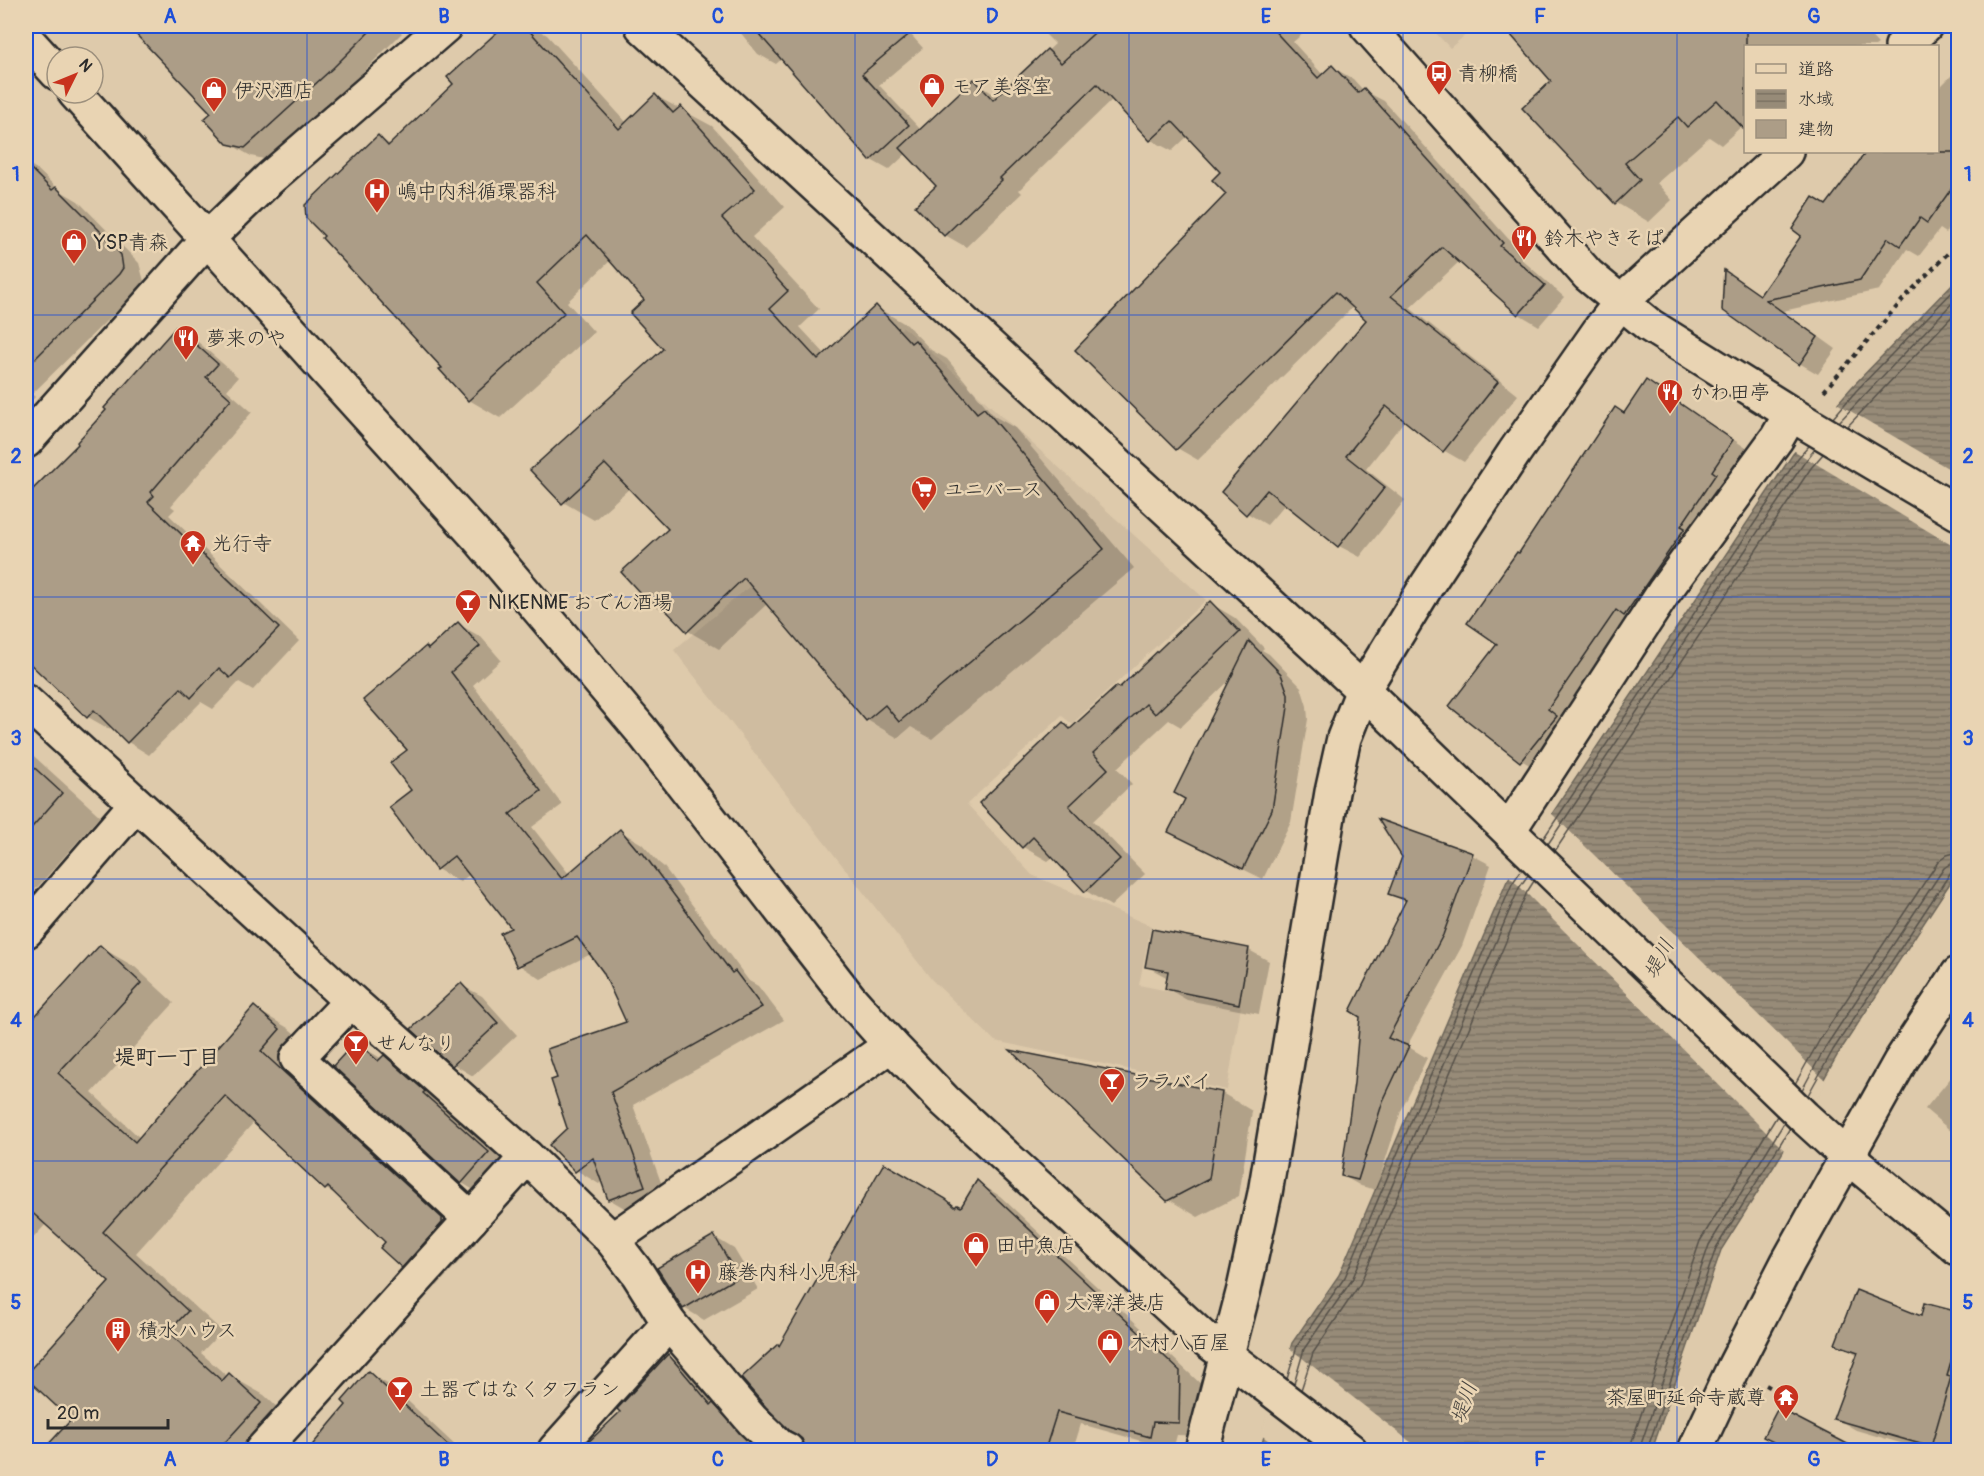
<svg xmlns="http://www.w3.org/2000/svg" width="1984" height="1476" font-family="Pangolin,'Klee One',sans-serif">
  <defs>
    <pattern id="water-rules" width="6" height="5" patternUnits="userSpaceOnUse" patternTransform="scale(1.5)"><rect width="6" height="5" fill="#978b78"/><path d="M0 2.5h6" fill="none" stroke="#7b7263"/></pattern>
  </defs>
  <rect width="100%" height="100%" fill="#decaab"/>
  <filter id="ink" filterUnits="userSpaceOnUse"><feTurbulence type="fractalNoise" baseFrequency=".0167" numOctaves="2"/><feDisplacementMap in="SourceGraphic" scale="12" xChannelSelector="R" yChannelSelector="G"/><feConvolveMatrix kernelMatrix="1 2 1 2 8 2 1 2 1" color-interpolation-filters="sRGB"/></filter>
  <g filter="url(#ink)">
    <g fill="#cfbca0">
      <polygon points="1429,26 1476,26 1450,48"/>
      <polygon points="903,327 1206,600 1072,724 1062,716 967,804 1032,875 1151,926 1139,985 1241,1006 1227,1090 995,1041 932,980 674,650 801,543 742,475"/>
    </g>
    <polygon fill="url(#water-rules)" stroke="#6c6559" stroke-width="1.5" points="1958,278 1958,871 1838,1054 1781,1155 1721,1250 1652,1450 1260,1450 1292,1343 1339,1275 1507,881 1793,454 1852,387"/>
    <g fill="#decaab">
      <polygon points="1835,402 1958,474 1958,549 1793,450"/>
      <polygon points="1550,812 1826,1081 1785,1151 1508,875"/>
      <polygon points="1288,1347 1421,1450 1281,1450 1261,1435"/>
    </g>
    <g fill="#0003">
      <polygon points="130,26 394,26 402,33 356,79 268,160 251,156 228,143 213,113"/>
      <polygon points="506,26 531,26 547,35 627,123 656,96 712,126 785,207 752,237 819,309 800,327 826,355 876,307 907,325 931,350 947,359 994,416 1015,428 1134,568 932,739 911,727 898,738 867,720 768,603 719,649 688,631 675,617 652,604 670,529 630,488 594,520 563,502 665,349 646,300 611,260 567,302 594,332 500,418 469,400 444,368 378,137 391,145 455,84 449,77"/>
      <polygon points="735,26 903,26 923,48 879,85 921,130 974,81 998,97 1055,44 1037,26 1312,26 1293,42 1323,75 1332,67 1353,79 1363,90 1384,101 1523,255 1520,258 1564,297 1539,326 1519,314 1460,261 1410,308 1518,395 1464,462 1443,450 1405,420 1366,469 1405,500 1360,557 1339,546 1286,503 1267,525 1247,513 1368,319 1354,306 1198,460 1177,448 1228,194 1222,172 1188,136 1172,151 1151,140 1113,99 1019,190 1022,193 966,247 945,235 938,186 907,153 889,170 871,160 783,58 776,64 758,54"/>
      <polygon points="1505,26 1861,26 1878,44 1875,46 1746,46 1744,124 1721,145 1709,137 1657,183 1672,200 1649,222 1615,202 1599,188 1553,81"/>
      <polygon points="1958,69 1958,216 1946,233 1940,229 1919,256 1907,249 1879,290 1783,311 1836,349 1818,374 1799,363 1726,273 1762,296 1868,152 1938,152 1938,89"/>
      <polygon points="26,162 38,170 59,190 78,201 139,263 144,281 141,287 32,394 35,397 26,407"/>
      <polygon points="176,329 198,342 238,377 227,390 252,412 171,506 175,509 169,515 299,641 253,690 239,682 213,709 201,702 149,755 128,742 112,726 109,729 88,717 55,666 26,637 26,547 59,512 81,444"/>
      <polygon points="1646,382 1669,396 1755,454 1545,774 1521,760 1499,644 1520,555"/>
      <polygon points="1210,603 1235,618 1264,648 1262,650 1269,654 1301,687 1307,706 1308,719 1291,822 1263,879 1190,843 1186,799 1231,679 1181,727 1169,720 1117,768 1132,784 1093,821 1145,874 1111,906 1086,891 1053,857 1048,861 1023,847 1063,724 1072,729 1120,689"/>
      <polygon points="458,624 481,637 501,660 473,685 562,805 532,827 569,874 620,831 642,844 659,863 664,867 749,981 758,986 784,1020 633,1105 667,1199 631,1212 609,1199 602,1181 599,1184 576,1170 559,1079 628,1022 604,971 591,954 541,979 519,965 513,929 470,874 460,882 437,869 413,790 409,750 429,650"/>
      <polygon points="26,749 100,816 26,900"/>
      <polygon points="1472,855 1491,865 1462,946 1407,1046 1427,1058 1401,1111 1376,1190 1361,1186 1343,1176 1407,903 1390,893"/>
      <polygon points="1153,931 1249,950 1269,961 1259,1014 1187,1000 1166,988 1168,978 1146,966"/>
      <polygon points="100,947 135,967 174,1003 92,1093 140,1138 254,1008 288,1028 314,1050 294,1072 476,1239 476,1243 437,1286 402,1267 388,1242 341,1197 326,1189 255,1121 136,1253 222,1331 201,1353 228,1377 229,1375 264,1395 295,1424 270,1450 68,1450 55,1439 73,1420 26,1376 111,1282 46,1224 26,1246 26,1029"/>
      <polygon points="461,985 482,996 517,1035 473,1076 453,1064"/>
      <polygon points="356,1043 382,1059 384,1057 404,1069 444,1104 442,1106 508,1165 482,1195 462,1183 335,1066"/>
      <polygon points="1958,1069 1958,1137 1925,1109"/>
      <polygon points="1222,1093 1252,1111 1239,1196 1198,1217 1168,1199"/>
      <polygon points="884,1165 961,1209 977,1182 1000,1196 1203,1386 1203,1436 1177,1435 1173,1450 1081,1424 1073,1450 807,1450 780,1347"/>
      <polygon points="714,1237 734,1249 758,1289 704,1320 684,1308"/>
      <polygon points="1958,1313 1958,1437 1955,1450 1924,1450 1856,1430 1835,1418 1858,1355 1837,1343 1922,1318"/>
      <polygon points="668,1356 691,1369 764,1450 585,1450 584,1449 623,1412"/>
      <polygon points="369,1373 394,1388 460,1450 310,1450 348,1405"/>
      <polygon points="1765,1436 1833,1439 1828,1450 1792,1450"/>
    </g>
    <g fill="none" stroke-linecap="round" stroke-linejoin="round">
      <g stroke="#56514a" stroke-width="1.5">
        <polyline points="1833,418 1856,391 1958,286"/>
        <polyline points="1839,422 1958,297"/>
        <polyline points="1847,427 1958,310"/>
        <polyline points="1543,839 1798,458 1809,446"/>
        <polyline points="1548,844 1804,463 1815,449"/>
        <polyline points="1555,851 1811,468 1823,454"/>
        <polyline points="1795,1084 1819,1041 1938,862 1947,855 1958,852"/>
        <polyline points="1802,1090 1826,1046 1944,868 1951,863 1958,861"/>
        <polyline points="1808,1095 1833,1050 1951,872 1958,869"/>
        <polyline points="1287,1379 1297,1346 1345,1277 1512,884 1522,869"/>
        <polyline points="1294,1384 1304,1349 1352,1280 1519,888 1528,875"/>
        <polyline points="1301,1390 1313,1353 1360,1284 1527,892 1534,881"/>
        <polyline points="1630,1450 1632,1441 1700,1241 1777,1116"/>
        <polyline points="1639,1450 1709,1245 1784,1123"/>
        <polyline points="1647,1450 1716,1248 1790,1128"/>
      </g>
    </g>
    <g fill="#ac9d87" stroke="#2b2b2b" stroke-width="1.5">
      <polygon points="128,26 375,26 334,67 245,148 227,144 204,119 211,113"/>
      <polygon points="504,26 525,26 619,129 655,94 673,113 681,106 755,189 722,218 788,291 770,308 818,360 876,305 911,343 915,340 977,413 984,408 1104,549 899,722 885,705 866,721 744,578 687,632 656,600 651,605 621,572 668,529 605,464 562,504 530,470 663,349 630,313 644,300 587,235 537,283 564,313 468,401 439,369 442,368 322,238 324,236 306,218 305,205 378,135 388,146 453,84 447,77"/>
      <polygon points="752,26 919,26 862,74 909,125 870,161"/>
      <polygon points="1102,26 1270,26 1318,78 1332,65 1358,93 1364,88 1503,243 1500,246 1545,285 1518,315 1442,247 1391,296 1498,382 1443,452 1386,406 1346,456 1385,487 1338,547 1267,490 1246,515 1221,492 1366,320 1336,292 1176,450 1075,350 1226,194 1212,180 1220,172 1172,121 1150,141 1097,84 1000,178 1002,180 944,236 915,206 936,186 900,148 974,79 993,100 1047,49 1061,63"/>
      <polygon points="1503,26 1746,26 1746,131 1717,100 1687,127 1678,117 1625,163 1640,180 1615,204 1600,188 1599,189 1522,108 1551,81"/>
      <polygon points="1866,152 1959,152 1959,178 1927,223 1920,218 1900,246 1888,238 1860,280 1766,300 1818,337 1799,365 1722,310 1724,270 1760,295 1801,236 1792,229 1813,197 1826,205"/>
      <polygon points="26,164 52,190 56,187 111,242 121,255 123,268 119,274 26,368"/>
      <polygon points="176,327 218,364 206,377 231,399 151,492 154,496 148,502 279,628 230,678 219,668 191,698 181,688 127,743 94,710 87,718 26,660 26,496 78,444 77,442 106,410 104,408"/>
      <polygon points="1646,380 1733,440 1712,471 1716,474 1681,526 1685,528 1624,616 1616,610 1548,709 1557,716 1520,762 1449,706 1497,644 1467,623 1517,552 1519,553 1615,407 1624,413"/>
      <polygon points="1210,601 1240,632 1155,714 1146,704 1093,753 1108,769 1069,806 1120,859 1085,892 1033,837 1022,848 979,803 1063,722 1070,729 1117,686 1119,688"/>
      <polygon points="458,622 480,646 451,672 541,791 510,814 562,879 620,829 640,853 642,852 732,973 735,971 762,1007 611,1092 645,1186 608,1200 593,1158 575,1172 549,1145 567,1128 551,1080 557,1078 547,1049 626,1022 603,972 577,937 517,967 500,933 511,928 454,856 436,870 389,807 411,790 390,763 407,750 363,700 426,646 428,649"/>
      <polygon points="1249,641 1281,674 1288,694 1288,707 1272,810 1243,869 1168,832 1185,799 1174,793"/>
      <polygon points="26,760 62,793 26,834"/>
      <polygon points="1378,819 1473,853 1443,935 1388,1038 1409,1046 1383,1101 1358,1180 1341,1176 1354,1083 1360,1017 1350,1011 1406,900 1388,894 1402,857"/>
      <polygon points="1152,929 1249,948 1239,1004 1165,989 1168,971 1145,967"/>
      <polygon points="100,945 141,983 58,1073 135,1142 254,1006 280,1029 261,1051 442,1218 442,1223 402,1268 380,1248 385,1242 328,1187 325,1190 225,1096 103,1232 188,1311 168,1332 222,1381 229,1373 261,1403 218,1450 43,1450 71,1420 26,1378 26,1374 109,1282 26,1207 26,1026"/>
      <polygon points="461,983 498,1023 452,1066 411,1029"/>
      <polygon points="356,1041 378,1061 384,1055 425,1091 423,1093 489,1152 461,1184 333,1066"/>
      <polygon points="1010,1050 1222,1092 1209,1179 1167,1201"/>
      <polygon points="884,1163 946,1199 955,1207 957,1205 961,1207 977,1180 1180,1371 1179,1423 1153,1422 1150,1437 1057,1412 1045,1450 805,1450 802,1439 790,1431 766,1407 741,1378 778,1344 779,1346"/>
      <polygon points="714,1235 738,1277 683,1309 657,1268"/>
      <polygon points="1856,1290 1921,1316 1924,1303 1959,1312 1959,1335 1947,1376 1951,1377 1931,1447 1833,1419 1858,1352 1835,1344"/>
      <polygon points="668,1354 711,1405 713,1403 757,1450 580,1450 620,1412 617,1409"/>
      <polygon points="368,1371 453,1450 308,1450 346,1405 342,1401"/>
      <polygon points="1778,1408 1859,1450 1790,1450 1763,1437"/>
    </g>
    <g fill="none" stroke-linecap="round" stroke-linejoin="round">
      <g stroke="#2b2b2b" stroke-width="38">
        <g id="minor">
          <polyline points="642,26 1363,690 1804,1117 1847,1156 1958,1248"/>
          <polyline points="1367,26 1588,275 1649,325 1806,423 1958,513"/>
          <polyline points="26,39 57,73"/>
          <polyline points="1902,46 1925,26"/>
          <polyline points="75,93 481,541 641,730 850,999 891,1045 945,1101 1200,1335 1350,1450"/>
          <polyline points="26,441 207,239 269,179 445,26"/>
          <polyline points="26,702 340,991 527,1157 612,1240 638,1274 669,1323 752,1420 779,1446 787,1450"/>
          <polyline points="1509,830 1664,592 1777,438 1791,414"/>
          <polyline points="26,931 136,804"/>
          <polyline points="351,1001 297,1058 471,1219"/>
          <polyline points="612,1240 891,1045"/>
          <polyline points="262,1450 527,1157"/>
          <polyline points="555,1450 669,1323"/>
          <polyline points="1202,1450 1244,1289 1265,1193 1332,792 1344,738 1363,690 1427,585 1514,453 1601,328 1621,302 1786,152"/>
          <polyline points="1695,1450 1733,1369 1788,1262 1900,1062 1958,974"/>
        </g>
      </g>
      <g stroke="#2b2b2b" stroke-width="4" stroke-dasharray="4.5 4.5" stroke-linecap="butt">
        <polyline points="1824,391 1906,296 1958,243"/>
        <polyline points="1766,1385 1790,1398"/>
      </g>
      <use href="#minor" stroke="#e9d4b3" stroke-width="33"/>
    </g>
  </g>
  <path fill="none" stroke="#1d4ed8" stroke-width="1.5" stroke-opacity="0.55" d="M 307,26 L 307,1450M 581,26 L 581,1450M 855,26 L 855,1450M 1129,26 L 1129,1450M 1403,26 L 1403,1450M 1677,26 L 1677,1450M 26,315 L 1958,315M 26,597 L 1958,597M 26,879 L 1958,879M 26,1161 L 1958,1161"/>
  <defs>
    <g id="bus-pin" transform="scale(1.35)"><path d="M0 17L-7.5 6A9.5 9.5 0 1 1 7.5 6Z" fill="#c8321e" stroke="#e9d4b3"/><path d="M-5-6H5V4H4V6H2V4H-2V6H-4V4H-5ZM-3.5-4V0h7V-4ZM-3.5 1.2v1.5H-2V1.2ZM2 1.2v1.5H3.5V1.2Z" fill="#fff"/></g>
    <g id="shop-pin" transform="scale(1.35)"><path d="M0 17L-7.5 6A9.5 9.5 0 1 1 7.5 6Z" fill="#c8321e" stroke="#e9d4b3"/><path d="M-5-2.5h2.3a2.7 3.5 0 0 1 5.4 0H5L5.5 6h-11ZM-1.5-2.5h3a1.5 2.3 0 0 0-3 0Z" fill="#fff"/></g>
    <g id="hospital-pin" transform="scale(1.35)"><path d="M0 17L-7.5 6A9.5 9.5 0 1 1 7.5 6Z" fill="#c8321e" stroke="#e9d4b3"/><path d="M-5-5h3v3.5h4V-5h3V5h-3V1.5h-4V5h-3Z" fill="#fff"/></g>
    <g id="restaurant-pin" transform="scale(1.35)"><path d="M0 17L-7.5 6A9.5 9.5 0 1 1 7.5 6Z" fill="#c8321e" stroke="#e9d4b3"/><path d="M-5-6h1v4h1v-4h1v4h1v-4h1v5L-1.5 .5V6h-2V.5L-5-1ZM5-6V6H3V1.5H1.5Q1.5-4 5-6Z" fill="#fff"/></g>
    <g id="supermarket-pin" transform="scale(1.35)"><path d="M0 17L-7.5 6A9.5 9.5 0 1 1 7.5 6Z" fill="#c8321e" stroke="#e9d4b3"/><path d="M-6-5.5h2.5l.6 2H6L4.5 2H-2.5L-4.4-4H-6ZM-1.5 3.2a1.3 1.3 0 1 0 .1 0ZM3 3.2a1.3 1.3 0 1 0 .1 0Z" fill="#fff"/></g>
    <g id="temple-pin" transform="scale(1.35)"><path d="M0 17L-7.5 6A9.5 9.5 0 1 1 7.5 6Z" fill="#c8321e" stroke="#e9d4b3"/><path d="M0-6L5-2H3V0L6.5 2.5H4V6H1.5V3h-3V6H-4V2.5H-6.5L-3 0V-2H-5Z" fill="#fff"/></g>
    <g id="bar-pin" transform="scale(1.35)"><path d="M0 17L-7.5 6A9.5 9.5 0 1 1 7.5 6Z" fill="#c8321e" stroke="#e9d4b3"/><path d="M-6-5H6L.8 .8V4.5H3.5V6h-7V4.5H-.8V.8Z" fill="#fff"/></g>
    <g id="building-pin" transform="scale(1.35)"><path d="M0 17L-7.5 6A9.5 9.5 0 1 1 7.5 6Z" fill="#c8321e" stroke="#e9d4b3"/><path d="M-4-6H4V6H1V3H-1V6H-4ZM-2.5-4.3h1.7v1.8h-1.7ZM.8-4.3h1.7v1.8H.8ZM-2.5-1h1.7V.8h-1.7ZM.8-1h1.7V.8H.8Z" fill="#fff"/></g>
  </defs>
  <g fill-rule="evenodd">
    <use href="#bus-pin" x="1439" y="73"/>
    <use href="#shop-pin" x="932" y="86"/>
    <use href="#shop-pin" x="214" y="90"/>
    <use href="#hospital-pin" x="377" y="191"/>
    <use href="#restaurant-pin" x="1524" y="238"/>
    <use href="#shop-pin" x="74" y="242"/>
    <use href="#restaurant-pin" x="186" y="338"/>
    <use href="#restaurant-pin" x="1670" y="392"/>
    <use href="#supermarket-pin" x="924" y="489"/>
    <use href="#temple-pin" x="193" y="543"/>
    <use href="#bar-pin" x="468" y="602"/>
    <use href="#bar-pin" x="356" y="1043"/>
    <use href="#bar-pin" x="1112" y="1081"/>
    <use href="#shop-pin" x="976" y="1245"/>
    <use href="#hospital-pin" x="698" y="1272"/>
    <use href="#shop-pin" x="1047" y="1302"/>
    <use href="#building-pin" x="118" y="1330"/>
    <use href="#shop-pin" x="1110" y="1342"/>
    <use href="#bar-pin" x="400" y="1389"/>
    <use href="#temple-pin" x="1786" y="1397"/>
  </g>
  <g text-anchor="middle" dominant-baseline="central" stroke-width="5" stroke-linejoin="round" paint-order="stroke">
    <g font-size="20" fill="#2b2b2b" stroke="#e9d4b3" text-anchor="start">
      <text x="1458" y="73">青柳橋</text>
      <text x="952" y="86">モア美容室</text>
      <text x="234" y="90">伊沢酒店</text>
      <text x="397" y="191">嶋中内科循環器科</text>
      <text x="1544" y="238">鈴木やきそぱ</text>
      <text x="94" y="242">YSP青森</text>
      <text x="206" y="338">夢来のや</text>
      <text x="1690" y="392">かわ田亭</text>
      <text x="944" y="489">ユニバース</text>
      <text x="212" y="543">光行寺</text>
      <text x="488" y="602">NIKENME おでん酒場</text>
      <text x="376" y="1043">せんなり</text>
      <text x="1132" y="1081">ララバイ</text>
      <text x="996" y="1245">田中魚店</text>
      <text x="718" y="1272">藤巻内科小児科</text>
      <text x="1066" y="1302">大澤洋装店</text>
      <text x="138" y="1330">積水ハウス</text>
      <text x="1130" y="1342">木村八百屋</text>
      <text x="420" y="1389">土器ではなくタフラン</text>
      <text x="1766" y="1397" text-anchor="end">茶屋町延命寺蔵尊</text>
    </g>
    <g font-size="21" font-style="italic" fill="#46433e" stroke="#e9d4b3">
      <text transform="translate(1659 959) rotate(-62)">堤川</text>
      <text transform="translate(1464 1403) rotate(-71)">堤川</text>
    </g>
    <g font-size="21" font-weight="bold" fill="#2b2b2b" stroke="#e9d4b3">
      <text x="167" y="1057">堤町一丁目</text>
    </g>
  </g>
  <rect width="1984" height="1476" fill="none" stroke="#e9d4b3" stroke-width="66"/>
  <rect x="1744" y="45" width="195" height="108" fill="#e9d4b3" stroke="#9d907d" stroke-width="1.5"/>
  <rect x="1756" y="64" width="30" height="9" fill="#e9d4b3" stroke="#9d907d" stroke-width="1.5"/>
  <text x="1798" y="75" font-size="18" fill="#2b2b2b">道路</text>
  <rect x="1756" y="90" width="30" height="18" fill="url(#water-rules)" stroke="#9d907d" stroke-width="1.5"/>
  <text x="1798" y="105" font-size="18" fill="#2b2b2b">水域</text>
  <rect x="1756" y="120" width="30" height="18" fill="#ac9d87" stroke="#9d907d" stroke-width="1.5"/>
  <text x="1798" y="135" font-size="18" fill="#2b2b2b">建物</text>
  <g transform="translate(75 75) rotate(47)"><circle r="28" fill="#e9d4b3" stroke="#9d907d" stroke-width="1.5"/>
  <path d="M0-4.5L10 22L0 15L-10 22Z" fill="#c8321e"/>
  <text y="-9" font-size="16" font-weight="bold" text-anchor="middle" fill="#2b2b2b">N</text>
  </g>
  <path d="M48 1419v9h120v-9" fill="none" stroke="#2b2b2b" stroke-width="3"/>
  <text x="57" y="1419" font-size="18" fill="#2b2b2b" stroke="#e9d4b3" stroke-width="4.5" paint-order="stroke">20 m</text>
  <rect x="33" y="33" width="1918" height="1410" fill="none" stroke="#1d4ed8" stroke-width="2"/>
  <g font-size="20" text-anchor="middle" font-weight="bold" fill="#1d4ed8">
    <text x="170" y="23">A</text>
    <text x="444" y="23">B</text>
    <text x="718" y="23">C</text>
    <text x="992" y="23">D</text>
    <text x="1266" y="23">E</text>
    <text x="1540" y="23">F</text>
    <text x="1814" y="23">G</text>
    <text x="16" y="181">1</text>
    <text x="1968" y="181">1</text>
    <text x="16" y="463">2</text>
    <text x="1968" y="463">2</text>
    <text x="16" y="745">3</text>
    <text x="1968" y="745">3</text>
    <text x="16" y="1027">4</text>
    <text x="1968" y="1027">4</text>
    <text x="16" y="1309">5</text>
    <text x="1968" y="1309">5</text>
    <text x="170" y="1466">A</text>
    <text x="444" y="1466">B</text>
    <text x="718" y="1466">C</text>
    <text x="992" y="1466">D</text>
    <text x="1266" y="1466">E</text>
    <text x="1540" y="1466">F</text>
    <text x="1814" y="1466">G</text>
  </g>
</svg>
